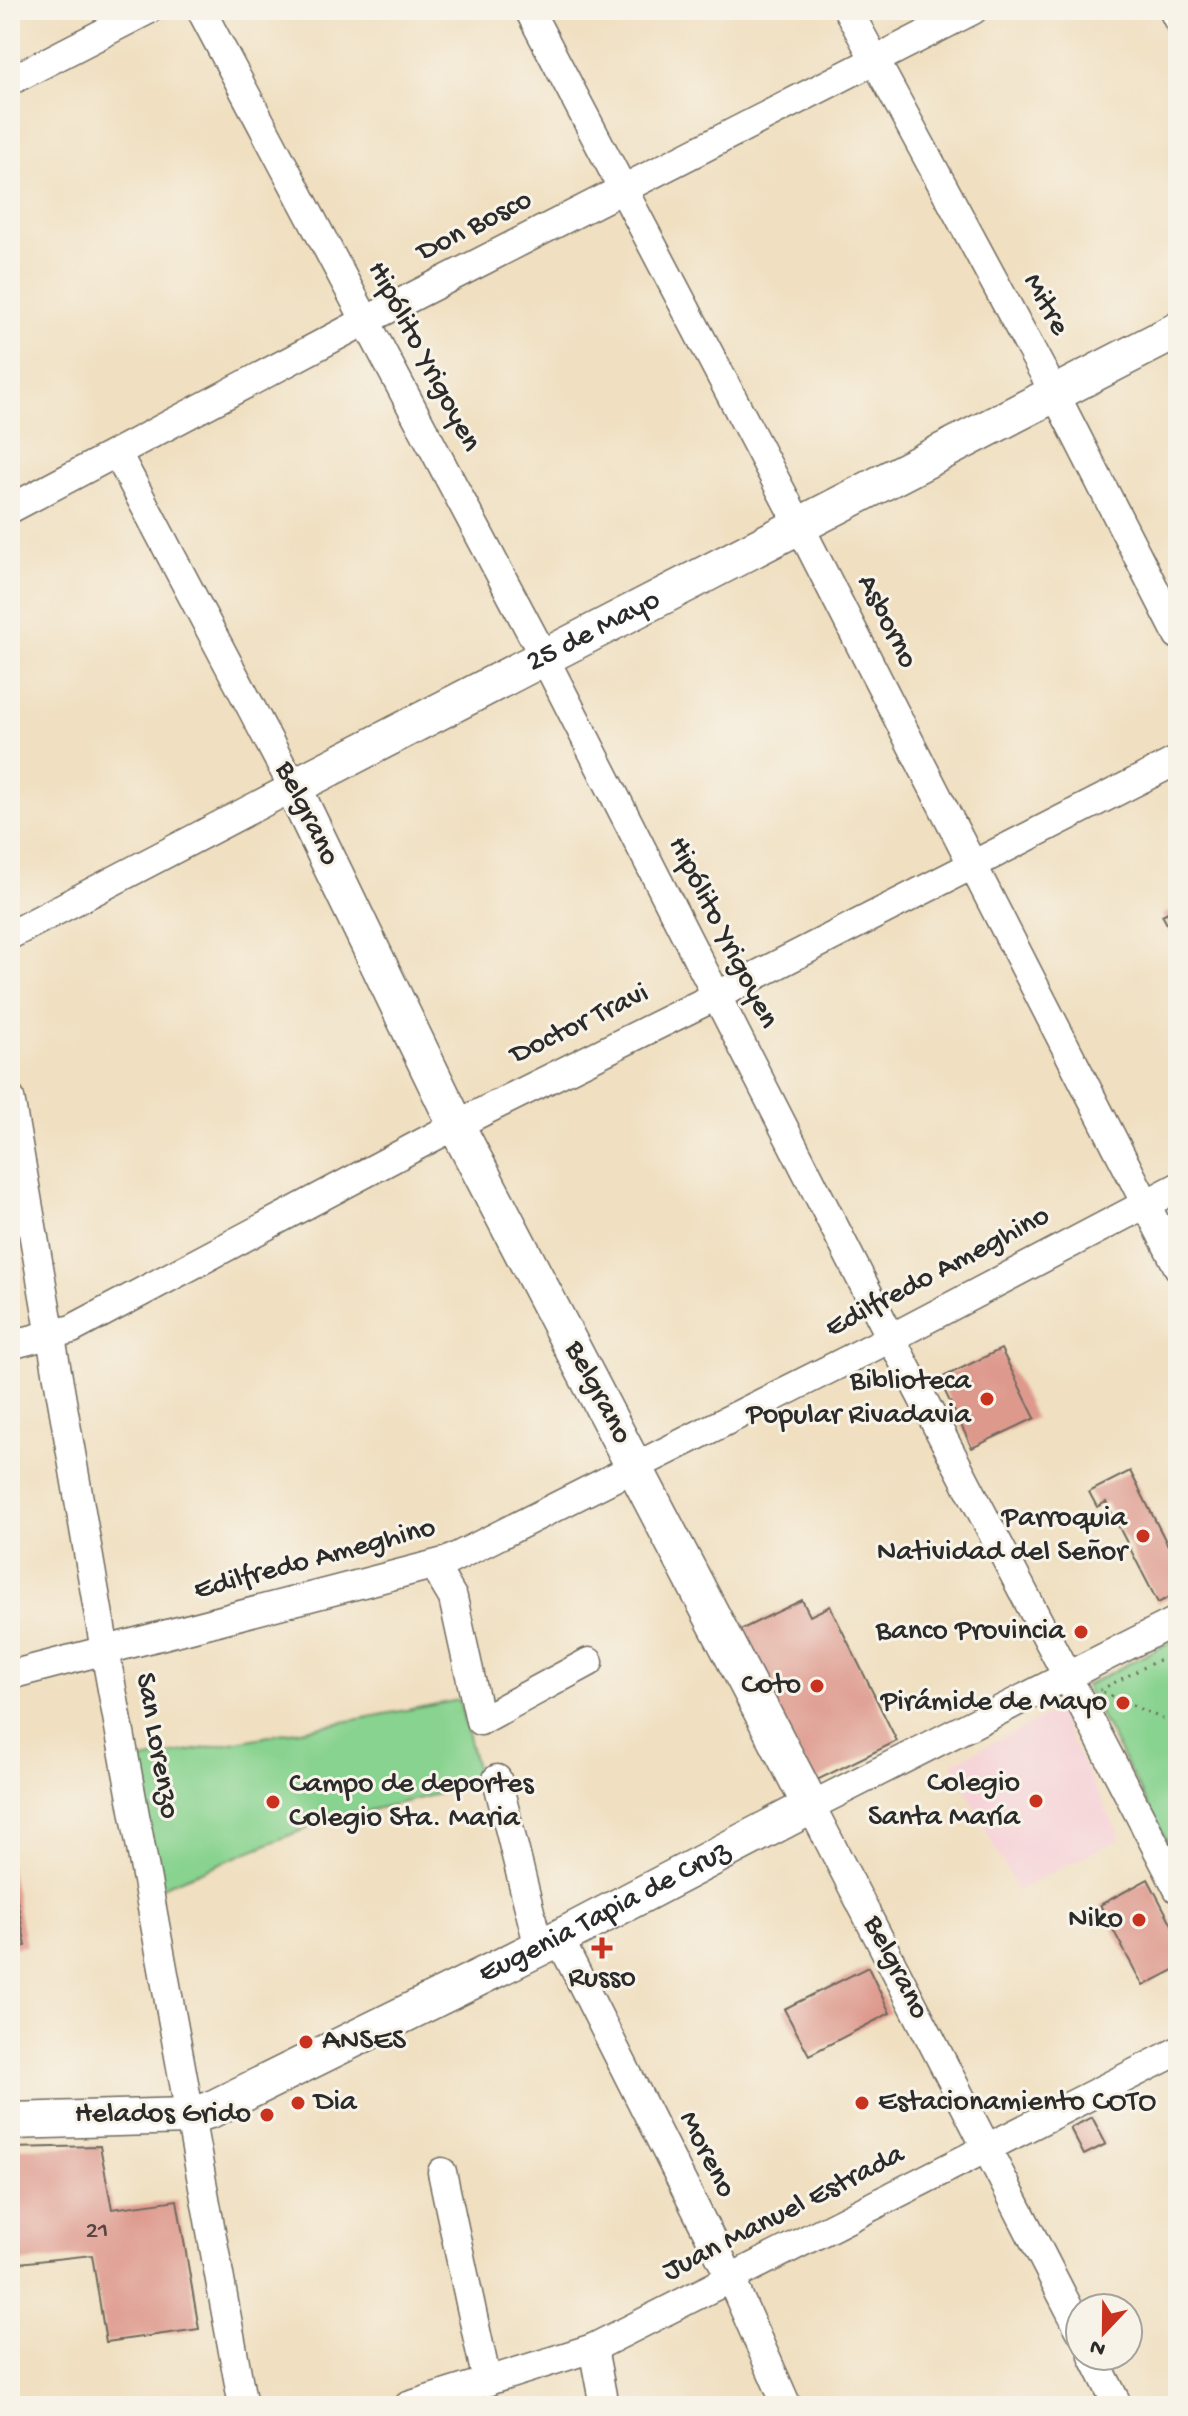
<svg xmlns="http://www.w3.org/2000/svg" width="1188" height="2416" font-family="'Gochi Hand',sans-serif">
  <rect width="100%" height="100%" fill="#f7f3e8"/>
  <filter id="ink" filterUnits="userSpaceOnUse"><feTurbulence type="fractalNoise" baseFrequency=".0125" numOctaves="2"/><feDisplacementMap in="SourceGraphic" scale="16" xChannelSelector="R" yChannelSelector="G"/><feConvolveMatrix kernelMatrix="1 2 1 2 8 2 1 2 1" color-interpolation-filters="sRGB"/></filter>
  <filter id="wash" filterUnits="userSpaceOnUse"><feTurbulence type="fractalNoise" baseFrequency=".006" numOctaves="4" result="noise"/><feDisplacementMap in="SourceGraphic" scale="32" xChannelSelector="R" yChannelSelector="G"/><feGaussianBlur stdDeviation="1.8" result="paint"/><feColorMatrix in="noise" values="0 0 0 0 0 0 0 0 0 0 0 0 0 0 0 0 0 1.4 0 .05"/><feComposite in="paint" operator="in"/></filter>
  <g filter="url(#wash)">
    <rect width="100%" height="100%" fill="#f0dfc0"/>
    <polygon fill="#f6cfd7" points="1056,1711 1121,1838 1017,1891 952,1763"/>
    <g fill="#88d38f" stroke="#5a7f5d" stroke-width="2">
      <polygon points="1178,1638 1178,1862 1085,1686"/>
      <polygon points="459,1700 480,1784 325,1821 159,1888 137,1761"/>
    </g>
    <g id="blocks">
      <g fill="#de998d">
        <polygon points="1178,907 1178,944 1162,915"/>
        <polygon points="1001,1349 1035,1418 972,1448 939,1379"/>
        <polygon points="1130,1471 1178,1565 1178,1593 1158,1603 1106,1502 1097,1507 1089,1492"/>
        <polygon points="802,1600 810,1616 830,1606 897,1741 813,1782 738,1631"/>
        <polygon points="10,1865 26,1946 10,1948"/>
        <polygon points="1148,1879 1178,1936 1178,1968 1143,1986 1100,1905"/>
        <polygon points="868,1967 890,2013 809,2055 784,2009"/>
        <polygon points="1092,2117 1106,2144 1084,2155 1070,2128"/>
        <polygon points="100,2146 112,2209 177,2200 199,2329 106,2342 92,2255 10,2264 10,2148"/>
      </g>
    </g>
  </g>
  <g filter="url(#ink)">
    <use href="#blocks" fill-opacity="0" stroke="#706a5f" stroke-width="2"/>
    <g fill="none" stroke-linecap="round" stroke-linejoin="round">
      <g stroke="#706a5f" stroke-width="31">
        <g id="minor">
          <polyline points="201,10 544,657 891,1338 1178,1889"/>
          <polyline points="529,10 799,525 1178,1267"/>
          <polyline points="848,10 1055,394 1178,635"/>
          <polyline points="1173,10 1178,20"/>
          <polyline points="10,81 148,10"/>
          <polyline points="10,509 365,321 973,10"/>
          <polyline points="10,935 293,787 117,453"/>
          <polyline points="10,1098 105,1651 243,2406"/>
          <polyline points="10,1345 72,1329 456,1125 716,996 1178,760"/>
          <polyline points="434,1566 453,1598 480,1721 589,1662"/>
          <polyline points="10,1675 448,1561 891,1338 1178,1187"/>
          <polyline points="497,1779 539,1948"/>
          <polyline points="559,1938 731,2279 787,2406"/>
          <polyline points="442,2172 487,2382"/>
          <polyline points="1080,2330 811,1806 1178,1620"/>
          <polyline points="593,2348 604,2406"/>
          <polyline points="1093,2356 1118,2406"/>
          <polyline points="408,2406 593,2348 1178,2051"/>
        </g>
      </g>
      <g stroke="#706a5f" stroke-width="39">
        <g id="major">
          <path id="s1" d="M 10,2121 L 189,2116 L 210,2110 L 559,1938 L 811,1806 L 456,1125 L 293,787 L 1178,330"/>
        </g>
      </g>
      <g stroke="#706a5f" stroke-width="3" stroke-dasharray="2 6" stroke-linecap="butt">
        <polyline points="1100,1690 1178,1650"/>
        <polyline points="1103,1692 1178,1726"/>
      </g>
      <use href="#minor" stroke="#fff" stroke-width="28"/>
      <use href="#major" stroke="#fff" stroke-width="36"/>
    </g>
  </g>
  <g fill="#c8321e" stroke="#f7f3e8" stroke-width="3">
    <circle cx="987" cy="1399" r="8"/>
    <circle cx="1143" cy="1536" r="8"/>
    <circle cx="1081" cy="1632" r="8"/>
    <circle cx="817" cy="1686" r="8"/>
    <circle cx="1123" cy="1703" r="8"/>
    <circle cx="1036" cy="1801" r="8"/>
    <circle cx="273" cy="1802" r="8"/>
    <circle cx="1139" cy="1920" r="8"/>
    <path d="M598 1936h8v8h8v8h-8v8h-8v-8h-8v-8h8z"/>
    <circle cx="306" cy="2042" r="8"/>
    <circle cx="298" cy="2103" r="8"/>
    <circle cx="862" cy="2103" r="8"/>
    <circle cx="267" cy="2115" r="8"/>
  </g>
  <g text-anchor="middle" dominant-baseline="central" stroke-width="6" stroke-linejoin="round" paint-order="stroke">
    <g font-size="26" fill="#584644">
      <text x="97" y="2232">21</text>
    </g>
    <g font-size="30" fill="#2b2b2b" stroke="#f7f3e8">
      <text transform="translate(475 227) rotate(-27)">Don Bosco</text>
      <text transform="translate(1045 305) rotate(61)">Mitre</text>
      <text transform="translate(423 357) rotate(62)">Hipólito Yrigoyen</text>
      <text transform="translate(886 622) rotate(63)">Asborno</text>
      <text stroke="none"><textPath href="#s1" startOffset="2356">25 de Mayo</textPath></text>
      <text transform="translate(306 814) rotate(64)">Belgrano</text>
      <text transform="translate(722 933) rotate(63)">Hipólito Yrigoyen</text>
      <text transform="translate(580 1025) rotate(-26)">Doctor Travi</text>
      <text transform="translate(938 1273) rotate(-28)">Edilfredo Ameghino</text>
      <text transform="translate(597 1393) rotate(62)">Belgrano</text>
      <text transform="translate(315 1560) rotate(-15)">Edilfredo Ameghino</text>
      <text transform="translate(156 1746) rotate(80)">San Lorenzo</text>
      <text stroke="none"><textPath href="#s1" startOffset="642">Eugenia Tapia de Cruz</textPath></text>
      <text transform="translate(895 1968) rotate(63)">Belgrano</text>
      <text transform="translate(706 2155) rotate(63)">Moreno</text>
      <text transform="translate(784 2214) rotate(-27)">Juan Manuel Estrada</text>
    </g>
    <g font-size="30" fill="#2b2b2b" stroke="#f7f3e8" text-anchor="end">
      <text x="971" y="1382">Biblioteca<tspan x="971" dy="34">Popular Rivadavia</tspan></text>
      <text x="1127" y="1519">Parroquia<tspan x="1127" dy="34">Natividad del Señor</tspan></text>
      <text x="1065" y="1632">Banco Provincia</text>
      <text x="801" y="1686">Coto</text>
      <text x="1107" y="1703">Pirámide de Mayo</text>
      <text x="1020" y="1784">Colegio<tspan x="1020" dy="34">Santa María</tspan></text>
      <text x="289" y="1785" text-anchor="start">Campo de deportes<tspan x="289" dy="34">Colegio Sta. Maria</tspan></text>
      <text x="1123" y="1920">Niko</text>
      <text x="602" y="1979" text-anchor="middle">Russo</text>
      <text x="322" y="2042" text-anchor="start">ANSES</text>
      <text x="314" y="2103" text-anchor="start">Dia</text>
      <text x="878" y="2103" text-anchor="start">Estacionamiento COTO</text>
      <text x="251" y="2115">Helados Grido</text>
    </g>
  </g>
  <rect width="1188" height="2416" fill="none" stroke="#f7f3e8" stroke-width="40"/>
  <g transform="translate(1104 2332) rotate(202)"><circle r="38" fill="#f7f3e8" stroke="#a5a39c" stroke-width="2"/>
  <path d="M0-6L14 30L0 20L-14 30Z" fill="#c8321e"/>
  <text y="-12" font-size="22" font-weight="bold" text-anchor="middle" fill="#2b2b2b">N</text>
  </g>
</svg>
